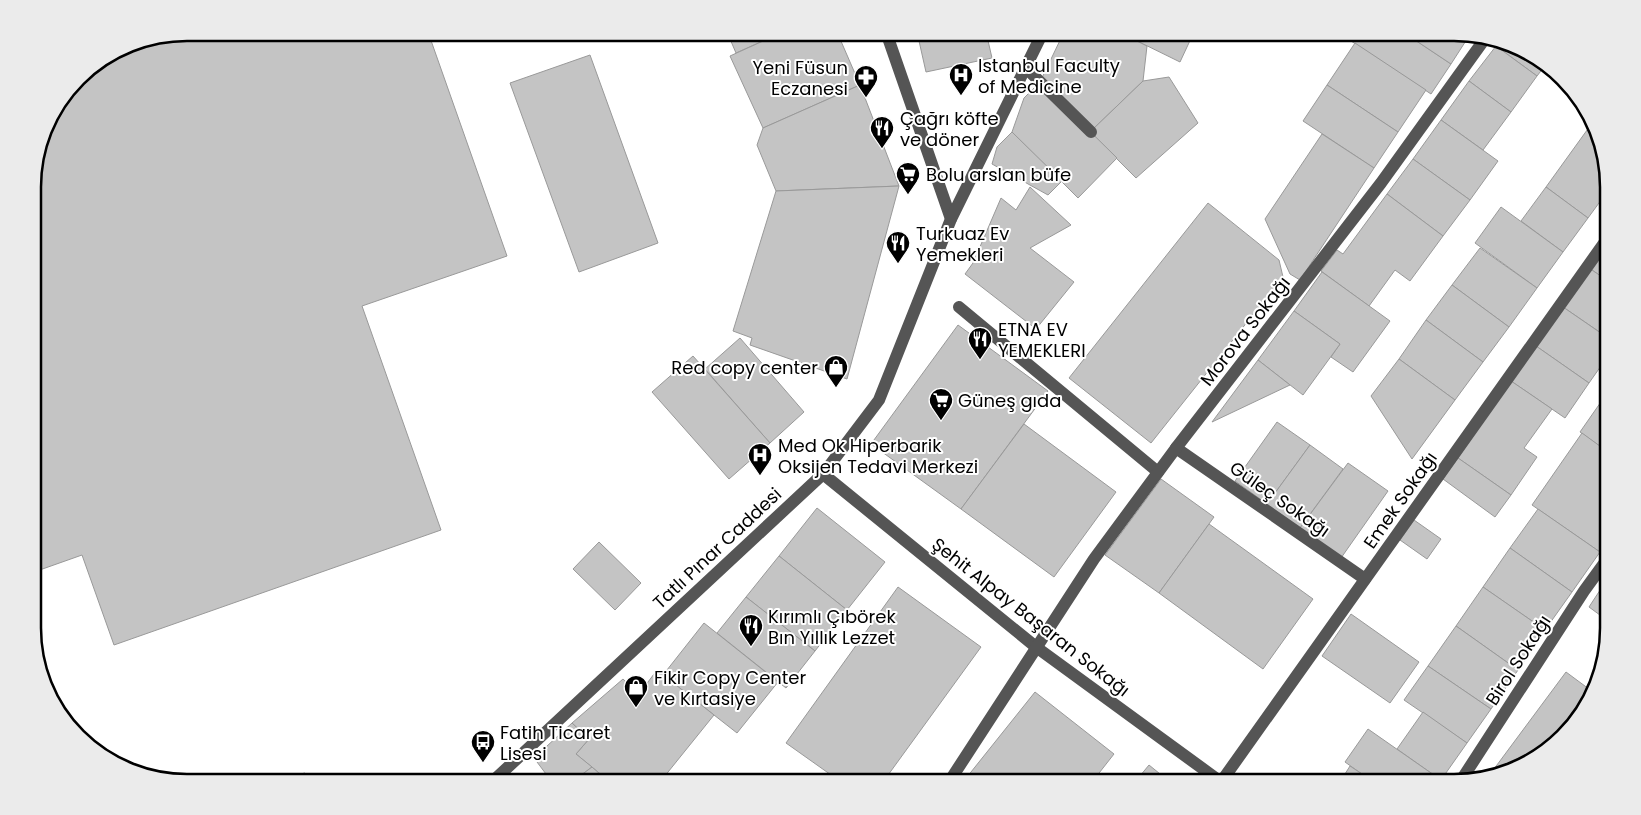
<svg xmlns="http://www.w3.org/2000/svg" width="1641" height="815" font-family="Poppins,sans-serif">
  <rect width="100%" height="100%" fill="#fff"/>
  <g fill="#c4c4c4" stroke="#999">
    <polygon points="188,32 428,32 507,256 362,306 441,530 114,645 82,555 34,572 33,177 49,119 85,71 129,44"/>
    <polygon points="727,32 783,32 736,53"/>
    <polygon points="783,32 837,32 860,85 763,128 730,56"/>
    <polygon points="917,32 986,32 992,58 926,72"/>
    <polygon points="1064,32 1119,32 1147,46 1143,81 1090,132 1040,82"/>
    <polygon points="1119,32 1194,32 1180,62"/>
    <polygon points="1343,32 1403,32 1451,64 1431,94 1342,35"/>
    <polygon points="1403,32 1453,32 1469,36 1451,64"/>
    <polygon points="1355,43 1426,90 1398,132 1327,85"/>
    <polygon points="1498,43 1522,48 1544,67 1537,76 1496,46"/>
    <polygon points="1496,46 1537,76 1511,112 1469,81"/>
    <polygon points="590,55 658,243 579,272 510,83"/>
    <polygon points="1169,77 1198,123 1136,178 1090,132 1143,81"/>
    <polygon points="1469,81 1511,112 1483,150 1441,120"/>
    <polygon points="1040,82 1117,158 1078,198 1012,132 1024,98"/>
    <polygon points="860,85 899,186 776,191 757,145 763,128"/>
    <polygon points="1327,85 1398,132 1374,168 1303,121"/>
    <polygon points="1441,120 1498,161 1470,200 1413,159"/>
    <polygon points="1590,126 1607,168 1607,192 1588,218 1546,187"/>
    <polygon points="1012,132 1062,181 1048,195 992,164 997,147"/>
    <polygon points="1322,134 1374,168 1300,280 1290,274 1265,219"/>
    <polygon points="1413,159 1470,200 1443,236 1387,194"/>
    <polygon points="899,186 847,379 750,345 752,338 733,331 776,191"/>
    <polygon points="1030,187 1071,225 1030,248 1074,282 1036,329 965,274 973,263 1001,198 1016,210"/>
    <polygon points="1546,187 1588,218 1563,252 1521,221"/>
    <polygon points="1387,194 1443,236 1410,281 1395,270 1369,306 1321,271 1337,250 1343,254"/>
    <polygon points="1208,203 1279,260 1283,277 1151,443 1069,378"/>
    <polygon points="1501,207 1563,252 1537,288 1475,243"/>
    <polygon points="1607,243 1608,281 1589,268"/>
    <polygon points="1480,248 1537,288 1509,327 1452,285"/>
    <polygon points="1589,268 1608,281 1608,324 1601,333 1563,307"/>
    <polygon points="1322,272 1390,321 1353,372 1331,357 1340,344 1294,311"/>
    <polygon points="1452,285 1509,327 1483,362 1426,320"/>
    <polygon points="1563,307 1608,338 1608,356 1589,383 1536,346"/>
    <polygon points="1294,311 1340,344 1303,395 1258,360"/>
    <polygon points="1426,320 1483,362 1455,400 1399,359"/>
    <polygon points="958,325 1048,391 961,509 871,444"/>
    <polygon points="740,338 804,412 770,443 705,369"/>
    <polygon points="1536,346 1589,383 1565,418 1511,381"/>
    <polygon points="693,356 770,443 729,479 652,392"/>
    <polygon points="1399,359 1455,400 1412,459 1371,396"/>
    <polygon points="1258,360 1290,385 1212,422"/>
    <polygon points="1511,381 1552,409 1524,448 1537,457 1511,495 1458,458"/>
    <polygon points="1603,399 1608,402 1608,452 1580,432"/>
    <polygon points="1277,422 1310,445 1267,504 1235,481"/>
    <polygon points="1024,424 1116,492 1054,577 961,509"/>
    <polygon points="1582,433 1608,452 1608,540 1600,552 1532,505"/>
    <polygon points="1310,445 1343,469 1300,528 1267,504"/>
    <polygon points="1458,458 1511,495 1495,517 1443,479"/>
    <polygon points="1348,463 1388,491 1341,558 1300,528"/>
    <polygon points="1161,479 1214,517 1159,593 1105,555"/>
    <polygon points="817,508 885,562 847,610 779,556"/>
    <polygon points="1538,509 1600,552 1572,592 1510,548"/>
    <polygon points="1414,520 1441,539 1427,559 1400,540"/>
    <polygon points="1209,524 1313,599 1263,669 1159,593"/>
    <polygon points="599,542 641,583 615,610 573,569"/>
    <polygon points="1510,548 1572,592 1545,630 1483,587"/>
    <polygon points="779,556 847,610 815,651 746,597"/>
    <polygon points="1608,578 1608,621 1589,607"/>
    <polygon points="898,587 981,647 883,782 841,782 786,743"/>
    <polygon points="1483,587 1545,630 1518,670 1456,626"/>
    <polygon points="746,597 815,651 786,688 717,633"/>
    <polygon points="1351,614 1419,662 1390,703 1322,656"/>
    <polygon points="704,623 778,682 737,733 663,675"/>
    <polygon points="1456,626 1518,670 1491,709 1428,666"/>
    <polygon points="1428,666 1491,709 1467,743 1404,700"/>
    <polygon points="657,670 714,715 660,782 610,782 576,754 589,739 572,723 623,679 639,694"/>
    <polygon points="1566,672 1593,692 1593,696 1540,756 1491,773"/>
    <polygon points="1035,692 1114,754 1092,782 963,782"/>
    <polygon points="1423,712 1467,743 1441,780 1397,749"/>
    <polygon points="572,723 589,739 576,754 592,767 572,782 552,782 534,758"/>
    <polygon points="1368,729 1441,780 1440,782 1373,782 1345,762"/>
    <polygon points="1149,765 1170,782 1135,782"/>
    <polygon points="1350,766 1374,782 1340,782"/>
    <polygon points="592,767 609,782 572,782"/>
    <polygon points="305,773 307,782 260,782"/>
  </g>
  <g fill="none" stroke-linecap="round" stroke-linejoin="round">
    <g stroke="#555" stroke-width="12">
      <polyline points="886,32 951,219"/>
      <polyline points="1026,68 1091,132"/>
      <polyline points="959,307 1158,472"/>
      <polyline points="1176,448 1365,579"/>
      <polyline points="823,474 1036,647 1221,782"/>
      <polyline points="492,782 823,474 879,400 951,219 1043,32"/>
      <polyline points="949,782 1094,559 1176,448 1381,183 1484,40"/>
      <polyline points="1221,782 1607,239"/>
      <polyline points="1460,782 1584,591 1608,558"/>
    </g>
  </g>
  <defs>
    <g id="hospital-pin" transform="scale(1.25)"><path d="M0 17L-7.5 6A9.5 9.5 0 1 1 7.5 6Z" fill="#000" stroke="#fff"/><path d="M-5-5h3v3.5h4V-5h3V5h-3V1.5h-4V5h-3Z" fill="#fff"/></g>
    <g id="pharmacy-pin" transform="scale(1.25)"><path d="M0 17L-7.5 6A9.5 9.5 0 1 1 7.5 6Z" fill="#000" stroke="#fff"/><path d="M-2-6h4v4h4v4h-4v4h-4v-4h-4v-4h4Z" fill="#fff"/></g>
    <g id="restaurant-pin" transform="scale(1.25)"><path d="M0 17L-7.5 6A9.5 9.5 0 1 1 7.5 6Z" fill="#000" stroke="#fff"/><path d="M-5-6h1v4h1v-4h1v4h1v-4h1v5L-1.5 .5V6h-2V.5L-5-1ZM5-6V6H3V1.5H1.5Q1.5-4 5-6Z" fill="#fff"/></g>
    <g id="supermarket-pin" transform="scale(1.25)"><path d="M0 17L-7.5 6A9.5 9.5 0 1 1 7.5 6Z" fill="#000" stroke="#fff"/><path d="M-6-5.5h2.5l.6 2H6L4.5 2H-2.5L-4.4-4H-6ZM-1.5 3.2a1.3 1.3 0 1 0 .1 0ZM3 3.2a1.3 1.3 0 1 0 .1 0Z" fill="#fff"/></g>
    <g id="shop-pin" transform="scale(1.25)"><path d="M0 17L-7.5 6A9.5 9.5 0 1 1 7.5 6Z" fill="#000" stroke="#fff"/><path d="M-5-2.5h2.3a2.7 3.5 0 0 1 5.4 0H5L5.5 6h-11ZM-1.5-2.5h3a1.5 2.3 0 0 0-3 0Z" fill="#fff"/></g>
    <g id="bus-pin" transform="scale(1.25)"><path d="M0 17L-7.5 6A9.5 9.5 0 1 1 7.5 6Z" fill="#000" stroke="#fff"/><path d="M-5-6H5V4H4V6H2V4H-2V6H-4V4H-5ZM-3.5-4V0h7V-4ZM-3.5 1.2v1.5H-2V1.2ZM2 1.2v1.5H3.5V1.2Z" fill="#fff"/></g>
  </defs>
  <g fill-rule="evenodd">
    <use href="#hospital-pin" x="961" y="75"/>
    <use href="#pharmacy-pin" x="866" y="77"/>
    <use href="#restaurant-pin" x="882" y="128"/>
    <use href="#supermarket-pin" x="908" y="174"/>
    <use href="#restaurant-pin" x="898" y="243"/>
    <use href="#restaurant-pin" x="980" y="339"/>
    <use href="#shop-pin" x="836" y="367"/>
    <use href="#supermarket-pin" x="941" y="400"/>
    <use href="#hospital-pin" x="760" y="455"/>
    <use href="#restaurant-pin" x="751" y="626"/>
    <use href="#shop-pin" x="636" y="687"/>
    <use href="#bus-pin" x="483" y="742"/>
  </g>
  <g text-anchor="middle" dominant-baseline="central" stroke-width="4" stroke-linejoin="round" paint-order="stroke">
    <g font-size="18" fill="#000" stroke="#fff" text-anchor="start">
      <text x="978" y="65">Istanbul Faculty<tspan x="978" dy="21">of Medicine</tspan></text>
      <text x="848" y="67" text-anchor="end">Yeni Füsun<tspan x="848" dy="21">Eczanesi</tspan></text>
      <text x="900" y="118">Çağrı köfte<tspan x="900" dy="21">ve döner</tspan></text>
      <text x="926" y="174">Bolu arslan büfe</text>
      <text x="916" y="233">Turkuaz Ev<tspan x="916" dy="21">Yemekleri</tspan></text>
      <text x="998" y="329">ETNA EV<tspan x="998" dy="21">YEMEKLERI</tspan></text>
      <text x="818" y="367" text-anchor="end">Red copy center</text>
      <text x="958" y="400">Güneş gıda</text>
      <text x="778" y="445">Med Ok Hiperbarik<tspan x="778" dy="21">Oksijen Tedavi Merkezi</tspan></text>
      <text x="768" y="616">Kırımlı Çıbörek<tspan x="768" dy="21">Bın Yıllık Lezzet</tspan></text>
      <text x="654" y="677">Fikir Copy Center<tspan x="654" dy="21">ve Kırtasiye</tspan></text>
      <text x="500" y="732">Fatih Ticaret<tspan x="500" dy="21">Lisesi</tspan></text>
    </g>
    <g font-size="18" fill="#000" stroke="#fff">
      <text transform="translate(1245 331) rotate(-52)">Morova Sokağı</text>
      <text transform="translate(1280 499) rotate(35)">Güleç Sokağı</text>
      <text transform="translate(1400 500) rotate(-55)">Emek Sokağı</text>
      <text transform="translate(717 548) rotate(-43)">Tatlı Pınar Caddesi</text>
      <text transform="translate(1031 617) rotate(38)">Şehit Alpay Başaran Sokağı</text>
      <text transform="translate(1518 660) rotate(-57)">Birol Sokağı</text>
    </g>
  </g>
  <path d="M0 0H1641V815H0ZM187 41H1454A146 146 0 0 1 1600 187V628A146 146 0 0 1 1454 774H187A146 146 0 0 1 41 628V187A146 146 0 0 1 187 41Z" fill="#ebebeb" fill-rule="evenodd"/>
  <path fill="none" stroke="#000" stroke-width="2.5" d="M187 41H1454A146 146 0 0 1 1600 187V628A146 146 0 0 1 1454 774H187A146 146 0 0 1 41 628V187A146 146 0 0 1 187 41Z"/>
</svg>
